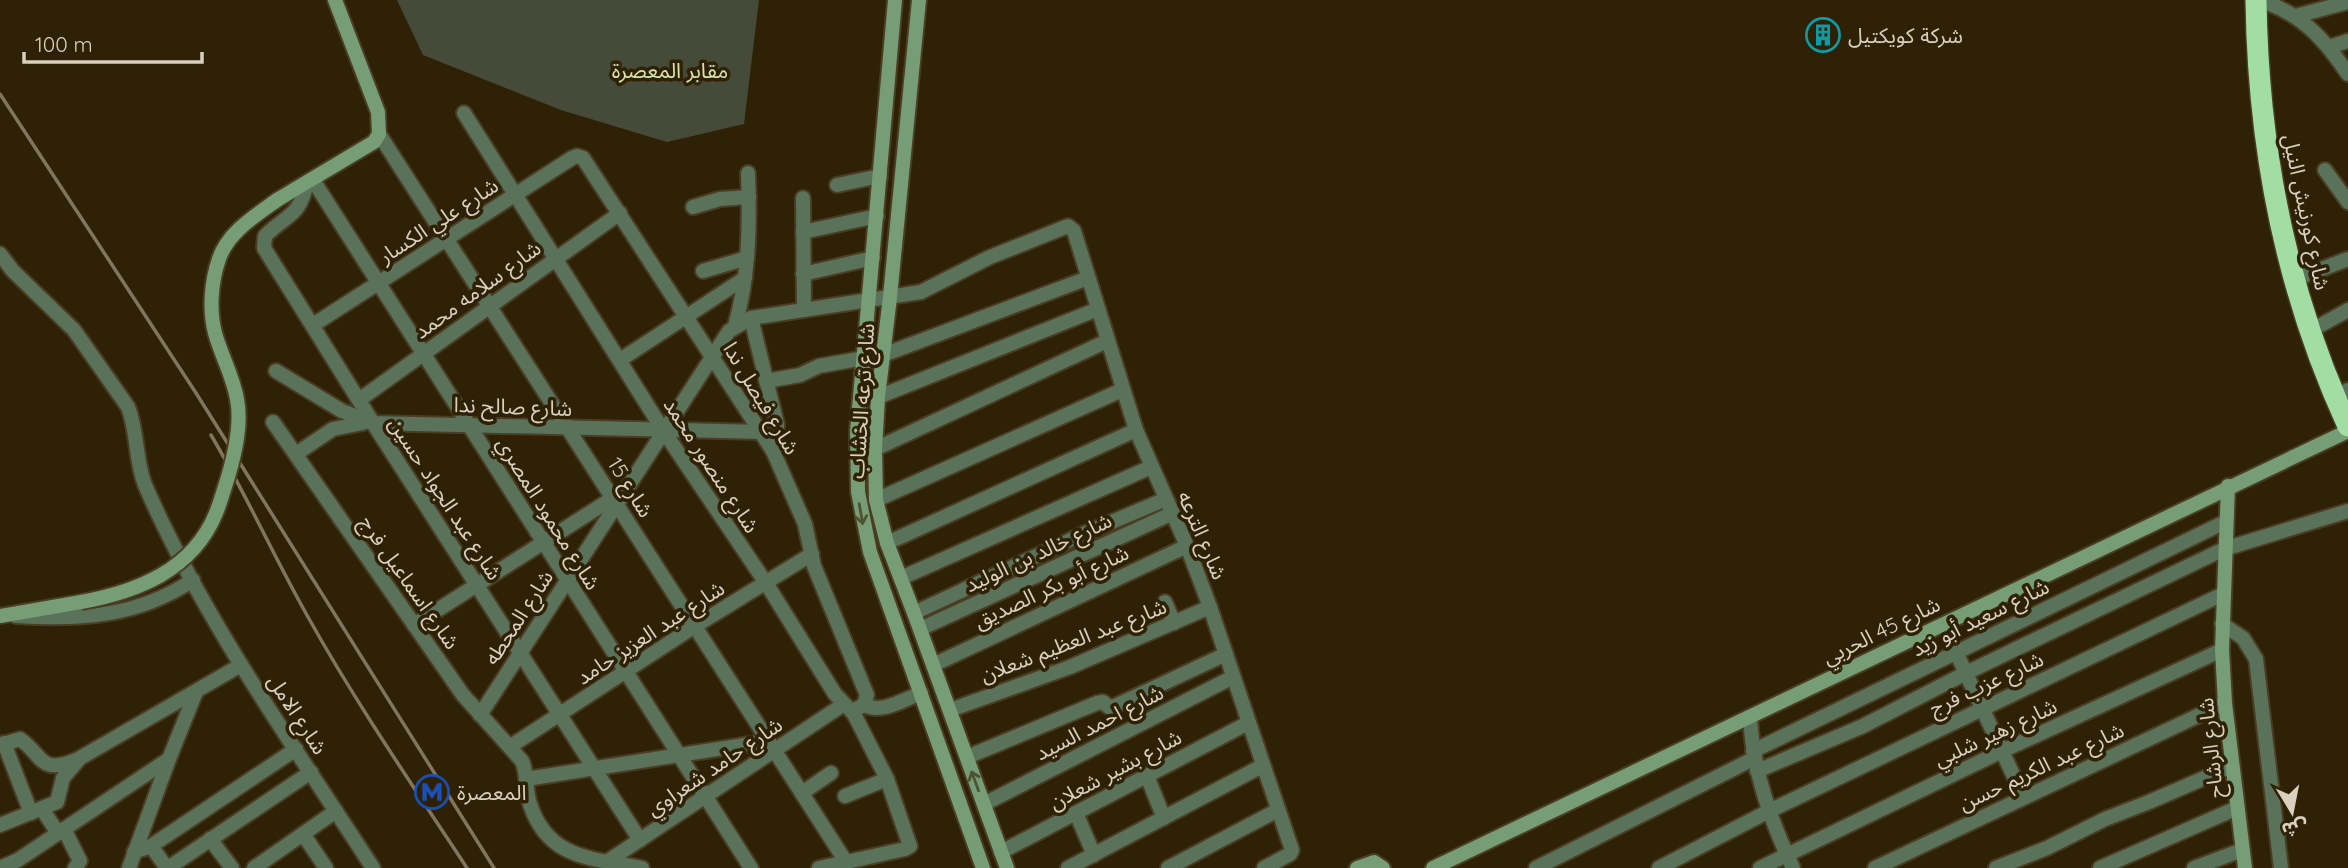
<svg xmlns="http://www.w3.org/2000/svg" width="2348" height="868" font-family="Quicksand,'Noto Sans Arabic',sans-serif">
  <rect width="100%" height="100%" fill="#2f2105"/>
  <polygon fill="#464a38" points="397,0 759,0 744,124 667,142 561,110 423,55"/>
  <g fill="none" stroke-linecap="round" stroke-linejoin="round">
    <g stroke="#4a3d23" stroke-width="18">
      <g id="street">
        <path d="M 2270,4 C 2306,18 2327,43 2348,74"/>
        <polyline points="2296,16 2348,2"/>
        <polyline points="2329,47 2348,41"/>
        <polyline points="464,113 663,430 766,583 835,694 854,714 887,779 910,846 905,849 819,868"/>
        <polyline points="379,134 846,862"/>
        <polyline points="2325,170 2348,202"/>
        <polyline points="313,180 751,868"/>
        <path d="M 307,182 C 300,217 287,214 265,236 L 264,248 L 373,423 L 640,840"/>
        <polyline points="837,185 880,176"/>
        <polyline points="803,198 804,310"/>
        <polyline points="693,207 720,199 749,197"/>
        <polyline points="803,232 877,216"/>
        <path d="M 0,254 L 13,271 L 74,330 L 128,407 C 138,432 135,460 145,485 C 204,621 293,744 373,868"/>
        <polyline points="703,271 747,258"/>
        <polyline points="803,274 873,258"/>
        <polyline points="2306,275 2348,259"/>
        <polyline points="751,318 777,424 777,438 773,451"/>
        <polyline points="313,325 572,158 577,156 583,158 773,451 805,524 814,566 867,695 864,705 852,711"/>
        <polyline points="2321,325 2348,310"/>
        <path d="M 735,326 C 749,277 750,224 748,173"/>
        <polyline points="883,355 1088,278"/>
        <polyline points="620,360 745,278"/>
        <polyline points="276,371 342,411 373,423 763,432"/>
        <polyline points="766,381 800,375 819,366 864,358"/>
        <polyline points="2346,391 2348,390"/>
        <polyline points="878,397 1098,309"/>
        <polyline points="359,400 620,213"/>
        <path d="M 273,422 L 463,695 L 522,761 C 528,774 525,790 530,804 C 548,860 593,858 642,868"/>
        <polyline points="875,449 1107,341"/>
        <polyline points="296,454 333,429 363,423"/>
        <polyline points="876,500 1122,390"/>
        <polyline points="887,543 1136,430"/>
        <polyline points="901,578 1151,467"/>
        <polyline points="1165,602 1174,623"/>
        <polyline points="914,613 1081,535 1166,499"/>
        <path d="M 16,616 C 81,620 137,617 193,580"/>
        <polyline points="2222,624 2243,638 2256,659 2281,868"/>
        <polyline points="414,625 613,498"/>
        <polyline points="920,629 1173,513"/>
        <polyline points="1956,652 2023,796"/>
        <polyline points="933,665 1187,546"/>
        <path d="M 864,705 C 882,714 903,700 921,693"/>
        <polyline points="950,710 1070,667 1210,607"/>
        <polyline points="480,715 729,331 751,318 921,292 990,257 1068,226 1074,231 1136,430 1187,546 1210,607 1292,850 1290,854 1264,868"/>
        <path d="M 1750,717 C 1753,771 1770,819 1793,868"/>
        <polyline points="4,743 31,813"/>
        <path d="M 0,745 L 20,739 C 44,756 39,775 76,760"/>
        <polyline points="511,746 695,626 812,554"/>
        <polyline points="1753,751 2225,522"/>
        <polyline points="967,757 1097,703 1103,702 1109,707 1115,706 1226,654"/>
        <polyline points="1757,771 1863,726 1966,673 2224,549 2348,511"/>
        <polyline points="1147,776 1164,818"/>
        <polyline points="526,779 769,741"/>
        <polyline points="802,793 831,773"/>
        <polyline points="845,796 887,779"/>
        <polyline points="984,804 1233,677"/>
        <polyline points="42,809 58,833"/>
        <polyline points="1076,813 1094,855"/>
        <polyline points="0,825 57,802 63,778 80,758 241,665"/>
        <polyline points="64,829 80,861 75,868"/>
        <polyline points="303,834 326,868"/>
        <polyline points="210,839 232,868"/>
        <polyline points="151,846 167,868"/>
        <polyline points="134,852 151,846 296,749"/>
        <polyline points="1001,852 1248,723"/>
        <polyline points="608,861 844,704"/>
        <polyline points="0,868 18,860 169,759"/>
        <polyline points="129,868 169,759 196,692"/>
        <polyline points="168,868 311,772"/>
        <polyline points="254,868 336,811"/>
        <polyline points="1068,868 1262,766"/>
        <polyline points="1168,868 1278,810"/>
        <polyline points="1536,868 1755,758"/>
        <polyline points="1659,868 1769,811 2223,594"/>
        <polyline points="1760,868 2002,751 2222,650"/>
        <polyline points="1875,868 2225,703"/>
        <polyline points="1996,868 2047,848 2105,819 2149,802 2232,766"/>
        <polyline points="2100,868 2237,808"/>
        <polyline points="2194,868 2242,850"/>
      </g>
    </g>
    <g stroke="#4a3d23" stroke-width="18">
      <g id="secondary">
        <polyline points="895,0 857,431 858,492 870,552 983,868"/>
        <polyline points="919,0 890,297 878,397 875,449 876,500 887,543 914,613 1007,868"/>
        <polyline points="277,200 374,142 379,134 378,112 335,0"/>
        <polyline points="2228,486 2222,650 2225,703 2245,868"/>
        <polyline points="0,616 81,602"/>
        <polyline points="1357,868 1374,862 1383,868"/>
        <polyline points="1433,868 2348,431"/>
      </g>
    </g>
    <g stroke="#4a3d23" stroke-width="24">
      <path id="highway" d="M 2256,0 C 2258,147 2286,292 2348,426"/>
    </g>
    <use href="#street" stroke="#5a715a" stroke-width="14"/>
    <use href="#secondary" stroke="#779d77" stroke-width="14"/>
    <use href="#highway" stroke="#a2dea3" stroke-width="21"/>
    <g stroke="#81755f" stroke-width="3.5">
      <polyline points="0,94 196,393 494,868"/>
      <path d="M 211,435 C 246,494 274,557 308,617 C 356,703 413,786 467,868"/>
    </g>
    <g stroke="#4a3d23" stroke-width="18" stroke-linecap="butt">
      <path id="secondary-bridge" d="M 81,602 C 137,592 193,570 216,513 C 221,501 224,489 228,477 C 235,453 242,424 237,399 C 233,376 221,355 215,333 C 209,310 211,282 219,259 C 228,232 255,216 277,200"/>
    </g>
    <use href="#secondary-bridge" stroke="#779d77" stroke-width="14"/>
  </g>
  <defs><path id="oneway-shaft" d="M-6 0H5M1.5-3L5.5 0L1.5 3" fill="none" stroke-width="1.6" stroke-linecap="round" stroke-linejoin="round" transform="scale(1.75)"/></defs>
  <g stroke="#4c5333">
    <use href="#oneway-shaft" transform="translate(861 514) rotate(80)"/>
    <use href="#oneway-shaft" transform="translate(975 781) rotate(-110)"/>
  </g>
  <defs>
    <g id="building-ring" transform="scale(1.75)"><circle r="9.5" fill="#2f2105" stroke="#0f9aa8" stroke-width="1.5"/><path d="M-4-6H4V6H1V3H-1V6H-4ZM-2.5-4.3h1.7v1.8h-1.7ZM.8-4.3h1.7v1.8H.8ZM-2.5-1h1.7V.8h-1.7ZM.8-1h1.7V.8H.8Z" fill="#0f9aa8"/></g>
    <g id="metro-ring" transform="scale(1.75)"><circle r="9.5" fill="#2f2105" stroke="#1a4fb4" stroke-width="1.5"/><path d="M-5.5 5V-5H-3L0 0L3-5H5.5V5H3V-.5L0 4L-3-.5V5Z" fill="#1a4fb4"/></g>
  </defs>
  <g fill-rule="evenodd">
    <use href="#building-ring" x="1823" y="35"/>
    <use href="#metro-ring" x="432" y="792"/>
  </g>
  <g text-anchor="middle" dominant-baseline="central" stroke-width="7" stroke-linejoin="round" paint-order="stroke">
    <g font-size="21" fill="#d9d0c0" stroke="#2f2105" text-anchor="start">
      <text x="1848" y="35">شركة كويكتيل</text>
      <text x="457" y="792">المعصرة</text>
    </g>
    <g font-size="21" fill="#d6e3ae" stroke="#2f2105">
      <text x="670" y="70">مقابر المعصرة</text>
    </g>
    <g font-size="21" fill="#d9d0c0" stroke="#2f2105">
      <text transform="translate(2307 212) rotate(78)">شارع كورنيش النيل</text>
      <text transform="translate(438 220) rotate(-33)">شارع علي الكسار</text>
      <text transform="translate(477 289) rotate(-36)">شارع سلامه محمد</text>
      <text transform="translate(762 398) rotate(59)">شارع فيصل ندا</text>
      <text transform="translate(861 401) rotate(-86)">شارع ترعه الخشاب</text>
      <text transform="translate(513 406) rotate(2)">شارع صالح ندا</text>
      <text transform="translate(712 465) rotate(57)">شارع منصور محمد</text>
      <text transform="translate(631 487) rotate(58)">شارع 15</text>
      <text transform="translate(446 498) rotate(57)">شارع عبد الجواد حسين</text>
      <text transform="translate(549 513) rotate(58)">شارع محمود المصري</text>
      <text transform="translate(1203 535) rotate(67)">شارع الترعه</text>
      <text transform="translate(1038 552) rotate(-25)">شارع خالد بن الوليد</text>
      <text transform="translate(410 582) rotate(55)">شارع اسماعيل فرج</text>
      <text transform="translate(1051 586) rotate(-25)">شارع أبو بكر الصديق</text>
      <text transform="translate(518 617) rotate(-57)">شارع المحطه</text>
      <text transform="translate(1980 617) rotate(-26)">شارع سعيد أبو زيد</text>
      <text transform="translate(1881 630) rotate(-26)">شارع 45 الحربي</text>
      <text transform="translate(650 632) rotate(-33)">شارع عبد العزيز حامد</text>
      <text transform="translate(1073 640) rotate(-21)">شارع عبد العظيم شعلان</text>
      <text transform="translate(1986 683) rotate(-25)">شارع عزب فرج</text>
      <text transform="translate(298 714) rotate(57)">شارع الامل</text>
      <text transform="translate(1099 722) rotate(-27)">شارع احمد السيد</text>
      <text transform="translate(1995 732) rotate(-25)">شارع زهير شلبي</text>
      <text transform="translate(2210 748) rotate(-96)">شارع الرشاح</text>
      <text transform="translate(714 766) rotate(-34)">شارع حامد شعراوي</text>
      <text transform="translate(2041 766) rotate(-25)">شارع عبد الكريم حسن</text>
      <text transform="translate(1115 769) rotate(-28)">شارع بشير شعلان</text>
    </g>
  </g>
  <g transform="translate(2292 812) rotate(170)" stroke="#2f2105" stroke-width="5" paint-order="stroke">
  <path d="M0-5L12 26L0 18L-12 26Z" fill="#d9d0c0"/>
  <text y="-10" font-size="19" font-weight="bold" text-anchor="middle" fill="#d9d0c0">ش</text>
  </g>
  <path d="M24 52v10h178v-10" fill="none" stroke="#d9d0c0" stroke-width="3.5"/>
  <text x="35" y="52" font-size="21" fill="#d9d0c0" stroke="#2f2105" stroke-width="5" paint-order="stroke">100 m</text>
</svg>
